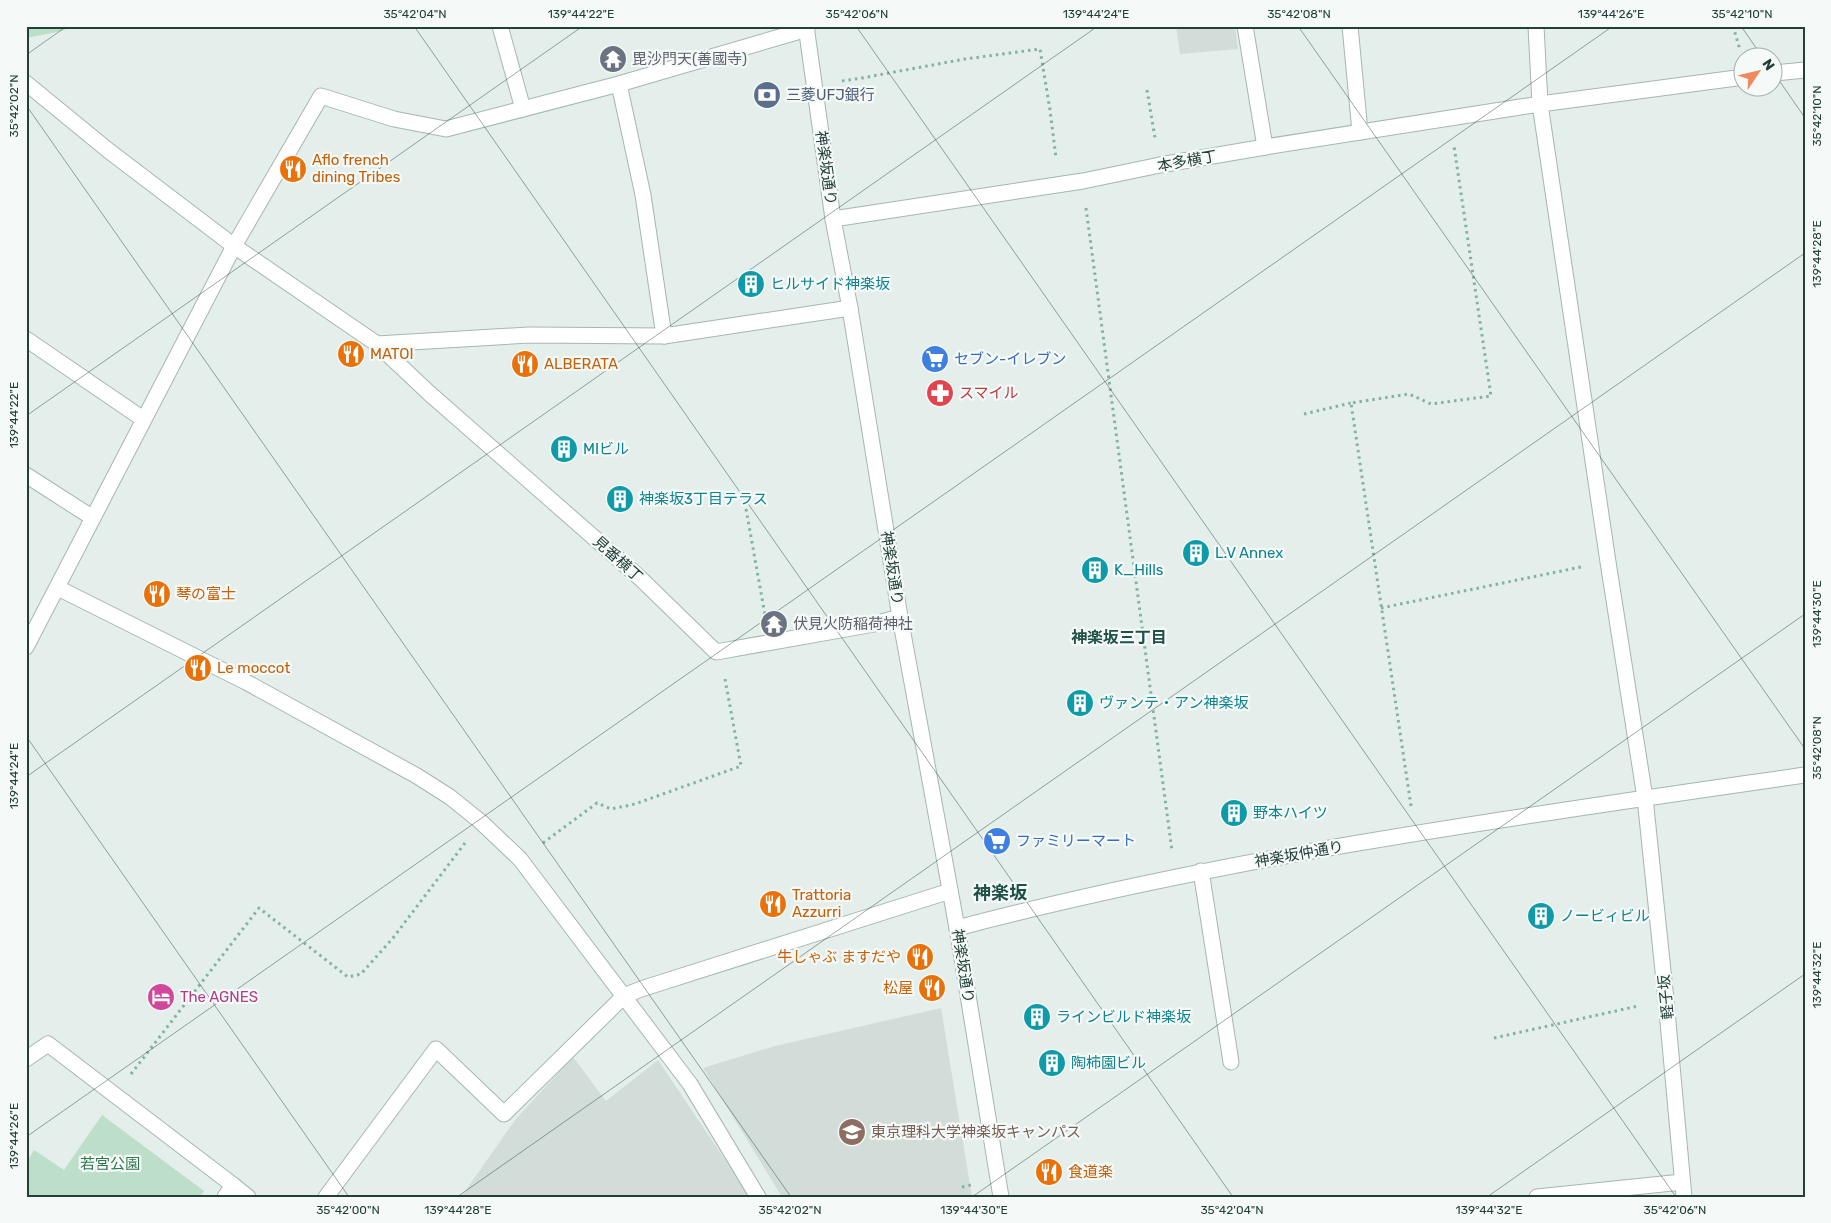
<svg xmlns="http://www.w3.org/2000/svg" width="1831" height="1223" font-family="Rubik,'Noto Sans JP',sans-serif">
  <rect width="100%" height="100%" fill="#e4eeea"/>
  <g fill="#d2ddd9">
    <polygon points="1176,26 1235,26 1238,49 1180,54"/>
    <polygon points="941,1008 972,1197 782,1197 703,1068 775,1046"/>
    <polygon points="573,1057 606,1101 658,1060 750,1197 461,1197 515,1120"/>
  </g>
  <g fill="#bddec8">
    <polygon points="26,26 71,26 62,31 26,38"/>
    <polygon points="102,1115 204,1191 200,1197 26,1197 26,1163 34,1150 64,1170"/>
  </g>
  <g fill="none" stroke-linecap="round" stroke-linejoin="round">
    <g stroke="#a6b6b1" stroke-width="17">
      <g id="minor">
        <polyline points="500,26 523,109"/>
        <polyline points="806,26 833,219 850,308 900,617 957,928 1001,1197"/>
        <polyline points="1245,26 1265,147"/>
        <polyline points="1350,26 1360,132"/>
        <polyline points="1536,26 1540,104 1608,562 1645,798 1666,1000 1684,1197"/>
        <polyline points="1774,73 1805,70"/>
        <polyline points="26,83 109,151 234,246 377,344 429,393 640,578 716,652 874,624 900,617"/>
        <polyline points="619,84 643,195 664,336"/>
        <polyline points="833,219 1083,181 1160,165 1265,147 1540,104 1744,77"/>
        <polyline points="26,339 143,419"/>
        <polyline points="377,344 529,335 664,336 850,308"/>
        <polyline points="26,475 93,518"/>
        <polyline points="58,588 246,682 417,776 450,797 481,822 520,859 690,1084 758,1197"/>
        <polyline points="26,647 234,246 321,96 394,119 446,129 619,84 807,29"/>
        <polyline points="1201,871 1231,1062"/>
        <path d="M 957,928 C 1235,855 1521,816 1805,775"/>
        <polyline points="26,1059 48,1044 233,1185 225,1197"/>
        <polyline points="233,1185 248,1197"/>
        <polyline points="326,1197 436,1049 504,1114 624,996 641,989 950,891"/>
        <polyline points="1537,1197 1682,1182"/>
      </g>
    </g>
    <g stroke="#85b1a5" stroke-width="3" stroke-dasharray="2.5 4" stroke-linecap="butt">
      <polyline points="1733,26 1740,50"/>
      <polyline points="842,81 862,78 965,59 1040,49 1050,110 1056,158"/>
      <polyline points="1147,90 1155,138"/>
      <polyline points="1086,208 1172,851"/>
      <polyline points="1304,414 1351,403"/>
      <polyline points="746,509 765,615"/>
      <polyline points="1381,608 1581,567"/>
      <polyline points="1411,806 1351,403 1409,394 1431,404 1491,396 1454,146"/>
      <polyline points="543,843 597,803 611,809 635,804 741,766 725,679"/>
      <polyline points="1494,1038 1638,1006"/>
      <polyline points="131,1074 259,908 348,977 361,974 393,938 465,843"/>
      <polyline points="962,1187 971,1185"/>
    </g>
    <use href="#minor" stroke="#fff" stroke-width="15"/>
  </g>
  <path fill="none" stroke="#233f39" stroke-width="1" stroke-opacity="0.45" d="M 414,26 L 1233,1197M 856,26 L 1676,1197M 1298,26 L 1805,749M 1741,26 L 1763,58M 26,55 L 67,26M 1774,73 L 1805,118M 26,105 L 791,1197M 26,416 L 583,26M 26,736 L 349,1197M 26,777 L 1098,26M 26,1137 L 1613,26M 457,1197 L 1805,253M 972,1197 L 1805,614M 1487,1197 L 1805,974"/>
  <defs>
    <g id="temple-disc" transform="scale(1.4375)"><circle r="9.5" fill="#6b7280" stroke="#f5faf8"/><path d="M0-6L5-2H3V0L6.5 2.5H4V6H1.5V3h-3V6H-4V2.5H-6.5L-3 0V-2H-5Z" fill="#fff"/></g>
    <g id="bank-disc" transform="scale(1.4375)"><circle r="9.5" fill="#5c6f8a" stroke="#f5faf8"/><path d="M-6-4H6V4H-6ZM0-2.3a2.3 2.3 0 1 0 0 4.6a2.3 2.3 0 1 0 0-4.6Z" fill="#fff"/></g>
    <g id="restaurant-disc" transform="scale(1.4375)"><circle r="9.5" fill="#e8710a" stroke="#f5faf8"/><path d="M-5-6h1v4h1v-4h1v4h1v-4h1v5L-1.5 .5V6h-2V.5L-5-1ZM5-6V6H3V1.5H1.5Q1.5-4 5-6Z" fill="#fff"/></g>
    <g id="building-disc" transform="scale(1.4375)"><circle r="9.5" fill="#0f9aa8" stroke="#f5faf8"/><path d="M-4-6H4V6H1V3H-1V6H-4ZM-2.5-4.3h1.7v1.8h-1.7ZM.8-4.3h1.7v1.8H.8ZM-2.5-1h1.7V.8h-1.7ZM.8-1h1.7V.8H.8Z" fill="#fff"/></g>
    <g id="supermarket-disc" transform="scale(1.4375)"><circle r="9.5" fill="#3f7fe0" stroke="#f5faf8"/><path d="M-6-5.5h2.5l.6 2H6L4.5 2H-2.5L-4.4-4H-6ZM-1.5 3.2a1.3 1.3 0 1 0 .1 0ZM3 3.2a1.3 1.3 0 1 0 .1 0Z" fill="#fff"/></g>
    <g id="pharmacy-disc" transform="scale(1.4375)"><circle r="9.5" fill="#e0444e" stroke="#f5faf8"/><path d="M-2-6h4v4h4v4h-4v4h-4v-4h-4v-4h4Z" fill="#fff"/></g>
    <g id="hotel-disc" transform="scale(1.4375)"><circle r="9.5" fill="#d1479c" stroke="#f5faf8"/><path d="M-6-4.5h1.5V1H6V5H4.5V3h-9V5H-6ZM-4 0a1.8 1.8 0 1 1 3.6 0ZM.5 0V-2.5h3Q6-2.5 6 0Z" fill="#fff"/></g>
    <g id="university-disc" transform="scale(1.4375)"><circle r="9.5" fill="#8d6e63" stroke="#f5faf8"/><path d="M0-5L7-2L0 1L-7-2ZM-4 1L0 2.5L4 1V4Q0 6-4 4Z" fill="#fff"/></g>
  </defs>
  <g fill-rule="evenodd">
    <use href="#temple-disc" x="613" y="59"/>
    <use href="#bank-disc" x="767" y="95"/>
    <use href="#restaurant-disc" x="293" y="169"/>
    <use href="#building-disc" x="751" y="284"/>
    <use href="#restaurant-disc" x="351" y="354"/>
    <use href="#supermarket-disc" x="935" y="359"/>
    <use href="#restaurant-disc" x="525" y="364"/>
    <use href="#pharmacy-disc" x="940" y="393"/>
    <use href="#building-disc" x="564" y="449"/>
    <use href="#building-disc" x="620" y="499"/>
    <use href="#building-disc" x="1196" y="553"/>
    <use href="#building-disc" x="1095" y="570"/>
    <use href="#restaurant-disc" x="157" y="594"/>
    <use href="#temple-disc" x="774" y="624"/>
    <use href="#restaurant-disc" x="198" y="668"/>
    <use href="#building-disc" x="1080" y="703"/>
    <use href="#building-disc" x="1234" y="813"/>
    <use href="#supermarket-disc" x="997" y="841"/>
    <use href="#restaurant-disc" x="773" y="904"/>
    <use href="#building-disc" x="1541" y="916"/>
    <use href="#restaurant-disc" x="920" y="957"/>
    <use href="#restaurant-disc" x="932" y="988"/>
    <use href="#hotel-disc" x="161" y="997"/>
    <use href="#building-disc" x="1037" y="1017"/>
    <use href="#building-disc" x="1052" y="1063"/>
    <use href="#university-disc" x="852" y="1132"/>
    <use href="#restaurant-disc" x="1049" y="1172"/>
  </g>
  <g text-anchor="middle" dominant-baseline="central" stroke-width="4.5" stroke-linejoin="round" paint-order="stroke">
    <g font-size="15" fill="#5b616d" stroke="#f5faf8" text-anchor="start">
      <text x="632" y="59">毘沙門天(善國寺)</text>
      <text x="793" y="624">伏見火防稲荷神社</text>
    </g>
    <g font-size="15" fill="#4e5e75" stroke="#f5faf8" text-anchor="start">
      <text x="786" y="95">三菱UFJ銀行</text>
    </g>
    <g font-size="15" fill="#c56008" stroke="#f5faf8" text-anchor="start">
      <text x="312" y="160">Aflo french<tspan x="312" dy="17">dining Tribes</tspan></text>
      <text x="370" y="354">MATOI</text>
      <text x="544" y="364">ALBERATA</text>
      <text x="176" y="594">琴の富士</text>
      <text x="217" y="668">Le moccot</text>
      <text x="792" y="895">Trattoria<tspan x="792" dy="17">Azzurri</tspan></text>
      <text x="901" y="957" text-anchor="end">牛しゃぶ ますだや</text>
      <text x="913" y="988" text-anchor="end">松屋</text>
      <text x="1068" y="1172">食道楽</text>
    </g>
    <g font-size="15" fill="#233f39" stroke="#f5faf8">
      <text transform="translate(1187 161) rotate(-10)">本多横丁</text>
      <text transform="translate(826 168) rotate(82)">神楽坂通り</text>
      <text transform="translate(618 559) rotate(42)">見番横丁</text>
      <text transform="translate(892 568) rotate(81)">神楽坂通り</text>
      <text transform="translate(1299 854) rotate(-10)">神楽坂仲通り</text>
      <text transform="translate(963 966) rotate(81)">神楽坂通り</text>
      <text transform="translate(1666 997) rotate(-96)">軽子坂</text>
    </g>
    <g font-size="15" fill="#0d838f" stroke="#f5faf8" text-anchor="start">
      <text x="770" y="284">ヒルサイド神楽坂</text>
      <text x="583" y="449">MIビル</text>
      <text x="639" y="499">神楽坂3丁目テラス</text>
      <text x="1215" y="553">L.V Annex</text>
      <text x="1114" y="570">K_Hills</text>
      <text x="1099" y="703">ヴァンテ・アン神楽坂</text>
      <text x="1253" y="813">野本ハイツ</text>
      <text x="1560" y="916">ノービィビル</text>
      <text x="1056" y="1017">ラインビルド神楽坂</text>
      <text x="1071" y="1063">陶柿園ビル</text>
    </g>
    <g font-size="15" fill="#366cbe" stroke="#f5faf8" text-anchor="start">
      <text x="954" y="359">セブン-イレブン</text>
      <text x="1016" y="841">ファミリーマート</text>
    </g>
    <g font-size="15" fill="#be3a42" stroke="#f5faf8" text-anchor="start">
      <text x="959" y="393">スマイル</text>
    </g>
    <g font-size="15" fill="#b23c85" stroke="#f5faf8" text-anchor="start">
      <text x="180" y="997">The AGNES</text>
    </g>
    <g font-size="15" fill="#785e54" stroke="#f5faf8" text-anchor="start">
      <text x="871" y="1132">東京理科大学神楽坂キャンパス</text>
    </g>
    <g font-size="15" fill="#2e764d" stroke="#f5faf8">
      <text x="110" y="1164">若宮公園</text>
    </g>
    <g font-size="16" font-weight="bold" fill="#1f5147" stroke="#f5faf8">
      <text x="1119" y="637">神楽坂三丁目</text>
    </g>
    <g font-size="18" font-weight="bold" fill="#1f5147" stroke="#f5faf8">
      <text x="1000" y="893">神楽坂</text>
    </g>
  </g>
  <rect width="1831" height="1223" fill="none" stroke="#f5faf8" stroke-width="55"/>
  <g transform="translate(1758 72) rotate(55)"><circle r="24" fill="#f5faf8" stroke="#a1afac"/>
  <path d="M0-4L9 19L0 12L-9 19Z" fill="#f1895f"/>
  <text y="-8" font-size="14" font-weight="bold" text-anchor="middle" fill="#233f39">N</text>
  </g>
  <rect x="28" y="28" width="1776" height="1168" fill="none" stroke="#233f39" stroke-width="2"/>
  <g font-size="12" text-anchor="middle" fill="#233f39">
    <text x="415" y="18">35°42'04"N</text>
    <text x="581" y="18">139°44'22"E</text>
    <text x="857" y="18">35°42'06"N</text>
    <text x="1096" y="18">139°44'24"E</text>
    <text x="1299" y="18">35°42'08"N</text>
    <text x="1611" y="18">139°44'26"E</text>
    <text x="1742" y="18">35°42'10"N</text>
    <text transform="translate(14 106) rotate(-90)" y="4">35°42'02"N</text>
    <text transform="translate(1817 116) rotate(-90)" y="4">35°42'10"N</text>
    <text transform="translate(1817 254) rotate(-90)" y="4">139°44'28"E</text>
    <text transform="translate(14 415) rotate(-90)" y="4">139°44'22"E</text>
    <text transform="translate(1817 614) rotate(-90)" y="4">139°44'30"E</text>
    <text transform="translate(1817 748) rotate(-90)" y="4">35°42'08"N</text>
    <text transform="translate(14 776) rotate(-90)" y="4">139°44'24"E</text>
    <text transform="translate(1817 975) rotate(-90)" y="4">139°44'32"E</text>
    <text transform="translate(14 1136) rotate(-90)" y="4">139°44'26"E</text>
    <text x="348" y="1214">35°42'00"N</text>
    <text x="458" y="1214">139°44'28"E</text>
    <text x="790" y="1214">35°42'02"N</text>
    <text x="974" y="1214">139°44'30"E</text>
    <text x="1232" y="1214">35°42'04"N</text>
    <text x="1489" y="1214">139°44'32"E</text>
    <text x="1675" y="1214">35°42'06"N</text>
  </g>
</svg>
